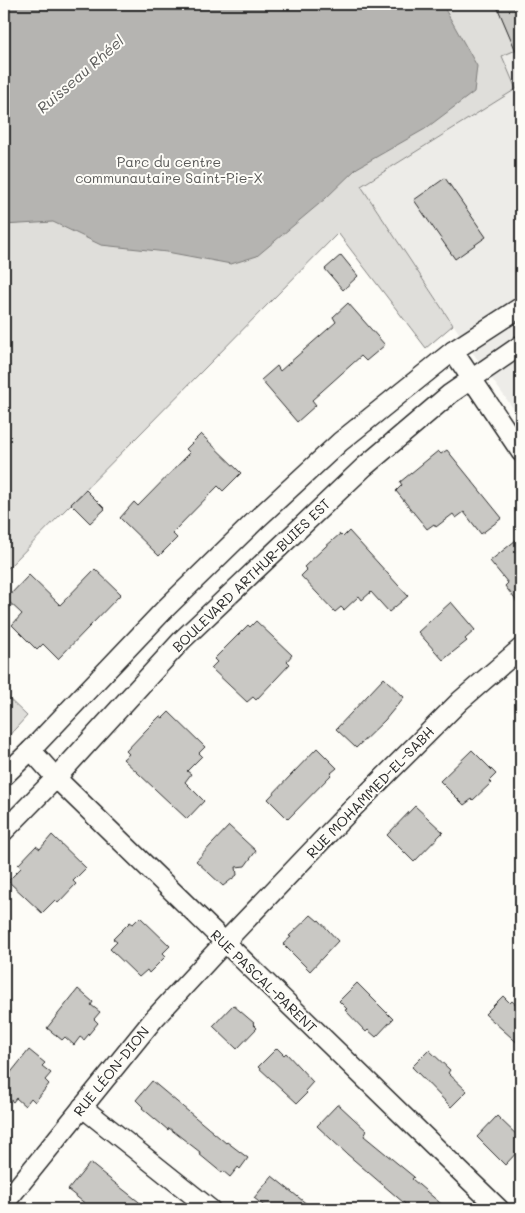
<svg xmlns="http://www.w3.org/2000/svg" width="525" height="1213" font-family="Mali,sans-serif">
  <rect width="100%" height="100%" fill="#fdfcf7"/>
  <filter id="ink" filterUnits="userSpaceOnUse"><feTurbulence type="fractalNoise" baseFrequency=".02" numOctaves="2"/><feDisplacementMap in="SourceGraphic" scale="10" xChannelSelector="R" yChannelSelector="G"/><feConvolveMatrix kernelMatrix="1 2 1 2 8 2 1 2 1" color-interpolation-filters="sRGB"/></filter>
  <g filter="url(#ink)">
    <polygon fill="#edece8" points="481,4 521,4 521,419 465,342 361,186 516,89"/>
    <g fill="#dfdeda" stroke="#858482">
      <polygon points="4,4 496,4 516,50 502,56 516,89 361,186 453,325 426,348 338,233 4,572"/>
      <polygon points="4,694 27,716 4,741"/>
    </g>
    <polygon fill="#b5b4b1" stroke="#7e7d7b" points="4,4 442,4 477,66 474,92 425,129 357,168 325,199 257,256 231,264 167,252 101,245 53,222 4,225"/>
    <g fill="#c9c8c4" stroke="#2b2b2b">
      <polygon points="496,4 521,4 521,63"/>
      <polygon points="445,178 486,237 455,259 414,200"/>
      <polygon points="341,255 358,276 343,290 325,269"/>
      <polygon points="348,303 385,345 366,361 361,356 312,400 316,405 297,422 261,380 277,366 280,371 336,322 333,317"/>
      <polygon points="201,434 241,473 223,491 218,486 172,533 177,538 159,556 120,518 134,502 138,506 190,453 186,449"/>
      <polygon points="447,450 502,518 481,534 464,512 456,518 453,514 436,527 434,524 427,529 396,491 402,485 400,482 438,451 441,454"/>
      <polygon points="86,490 105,509 90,523 71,504"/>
      <polygon points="349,531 408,596 389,612 371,592 362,600 359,596 344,610 341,607 335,612 301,576 307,570 304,567 325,547 340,534 343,537"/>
      <polygon points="521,536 521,607 505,586 508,583 490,561"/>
      <polygon points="95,569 121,594 58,659 43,644 37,650 12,625 22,614 6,599 29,575 60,605"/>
      <polygon points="451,602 475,630 465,639 467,641 443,660 418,632"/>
      <polygon points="256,621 292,655 287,661 290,664 275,680 256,700 253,697 247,702 211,668 217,662 214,659 248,625 250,627"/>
      <polygon points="384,678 404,697 385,720 356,748 336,729"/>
      <polygon points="169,712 205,747 199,753 202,756 187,771 191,774 185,782 204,801 187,819 123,759 129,754 126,751 146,730 160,716 163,718"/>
      <polygon points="317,748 337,768 331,773 332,774 288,819 268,799"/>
      <polygon points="472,750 496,774 489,781 491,783 473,800 472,799 464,805 440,781"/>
      <polygon points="415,806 443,832 414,862 387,835"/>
      <polygon points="229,826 256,851 245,866 236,867 237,875 223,886 196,861"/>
      <polygon points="52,835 86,868 73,881 76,884 58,903 55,900 42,913 8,881 21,868 18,865 36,846 40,849"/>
      <polygon points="311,915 318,921 319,920 338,941 310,971 283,944 291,937 289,936"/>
      <polygon points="140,917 170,946 163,953 166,956 149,973 147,970 139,977 110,949 117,942 113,939 130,922 133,924"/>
      <polygon points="357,983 393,1019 376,1037 368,1030 366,1032 345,1010 347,1009 339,1001"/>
      <polygon points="78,989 93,1002 91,1005 100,1012 94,1019 98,1023 84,1040 80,1037 74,1045 65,1037 62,1040 47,1028"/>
      <polygon points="503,996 510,1003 512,1001 521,1009 521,1046 485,1014"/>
      <polygon points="233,1005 254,1023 253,1024 257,1028 237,1049 213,1026"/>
      <polygon points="277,1048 284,1055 286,1053 313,1082 305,1091 307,1093 297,1103 258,1067"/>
      <polygon points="29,1050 45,1063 42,1066 51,1073 45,1080 49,1084 35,1102 31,1098 25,1106 16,1098 13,1102 4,1094 4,1081"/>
      <polygon points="429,1050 450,1070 448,1073 467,1091 451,1107 412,1067"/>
      <polygon points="152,1081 226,1143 227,1142 248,1158 240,1169 238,1167 230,1177 223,1171 222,1173 199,1154 200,1152 169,1128 168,1130 142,1108 143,1107 136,1100"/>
      <polygon points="337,1105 339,1105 367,1131 364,1136 414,1177 412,1179 447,1209 411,1209 347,1154 317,1126"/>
      <polygon points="497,1116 521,1139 521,1148 505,1165 477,1137"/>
      <polygon points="90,1163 106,1176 148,1209 92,1209 68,1190"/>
      <polygon points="272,1176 313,1209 268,1209 254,1198"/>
    </g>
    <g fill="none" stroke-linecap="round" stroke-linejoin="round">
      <g stroke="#2b2b2b" stroke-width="22">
        <g id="minor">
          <polyline points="453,351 521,452"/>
          <polyline points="31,750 56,778 499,1209"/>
          <polyline points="4,776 31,750 166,608 257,519 340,442 453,351 521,307"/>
          <polyline points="4,831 56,778 182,640 364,467 450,394 521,345"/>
          <polyline points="82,1107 210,1209"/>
          <polyline points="4,1204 153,1020 224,943 348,813 460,701 521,648"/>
        </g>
      </g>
      <use href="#minor" stroke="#fdfcf7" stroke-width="19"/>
    </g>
  </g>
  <g text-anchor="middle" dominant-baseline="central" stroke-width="4" stroke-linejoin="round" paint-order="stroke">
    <g font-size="14" fill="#585857" stroke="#fdfcf7">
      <text x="169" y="161">Parc du centre<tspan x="169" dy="16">communautaire Saint-Pie-X</tspan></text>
    </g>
    <g font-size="14" fill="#2b2b2b" stroke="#fdfcf7">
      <text transform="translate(251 575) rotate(-44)">BOULEVARD ARTHUR-BUIES EST</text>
      <text transform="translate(370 792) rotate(-46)">RUE MOHAMMED-EL-SABH</text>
      <text transform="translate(264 981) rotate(44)">RUE PASCAL-PARENT</text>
      <text transform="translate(111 1071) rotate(-51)">RUE LÉON-DION</text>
    </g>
    <g font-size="15" font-style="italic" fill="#5b5b5a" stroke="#fdfcf7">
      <text transform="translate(80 74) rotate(-41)">Ruisseau Rhéel</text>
    </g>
  </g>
  <rect width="525" height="1213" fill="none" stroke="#fdfcf7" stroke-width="20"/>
  <rect x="10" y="10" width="505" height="1193" fill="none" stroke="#2b2b2b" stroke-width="2" filter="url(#ink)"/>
</svg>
